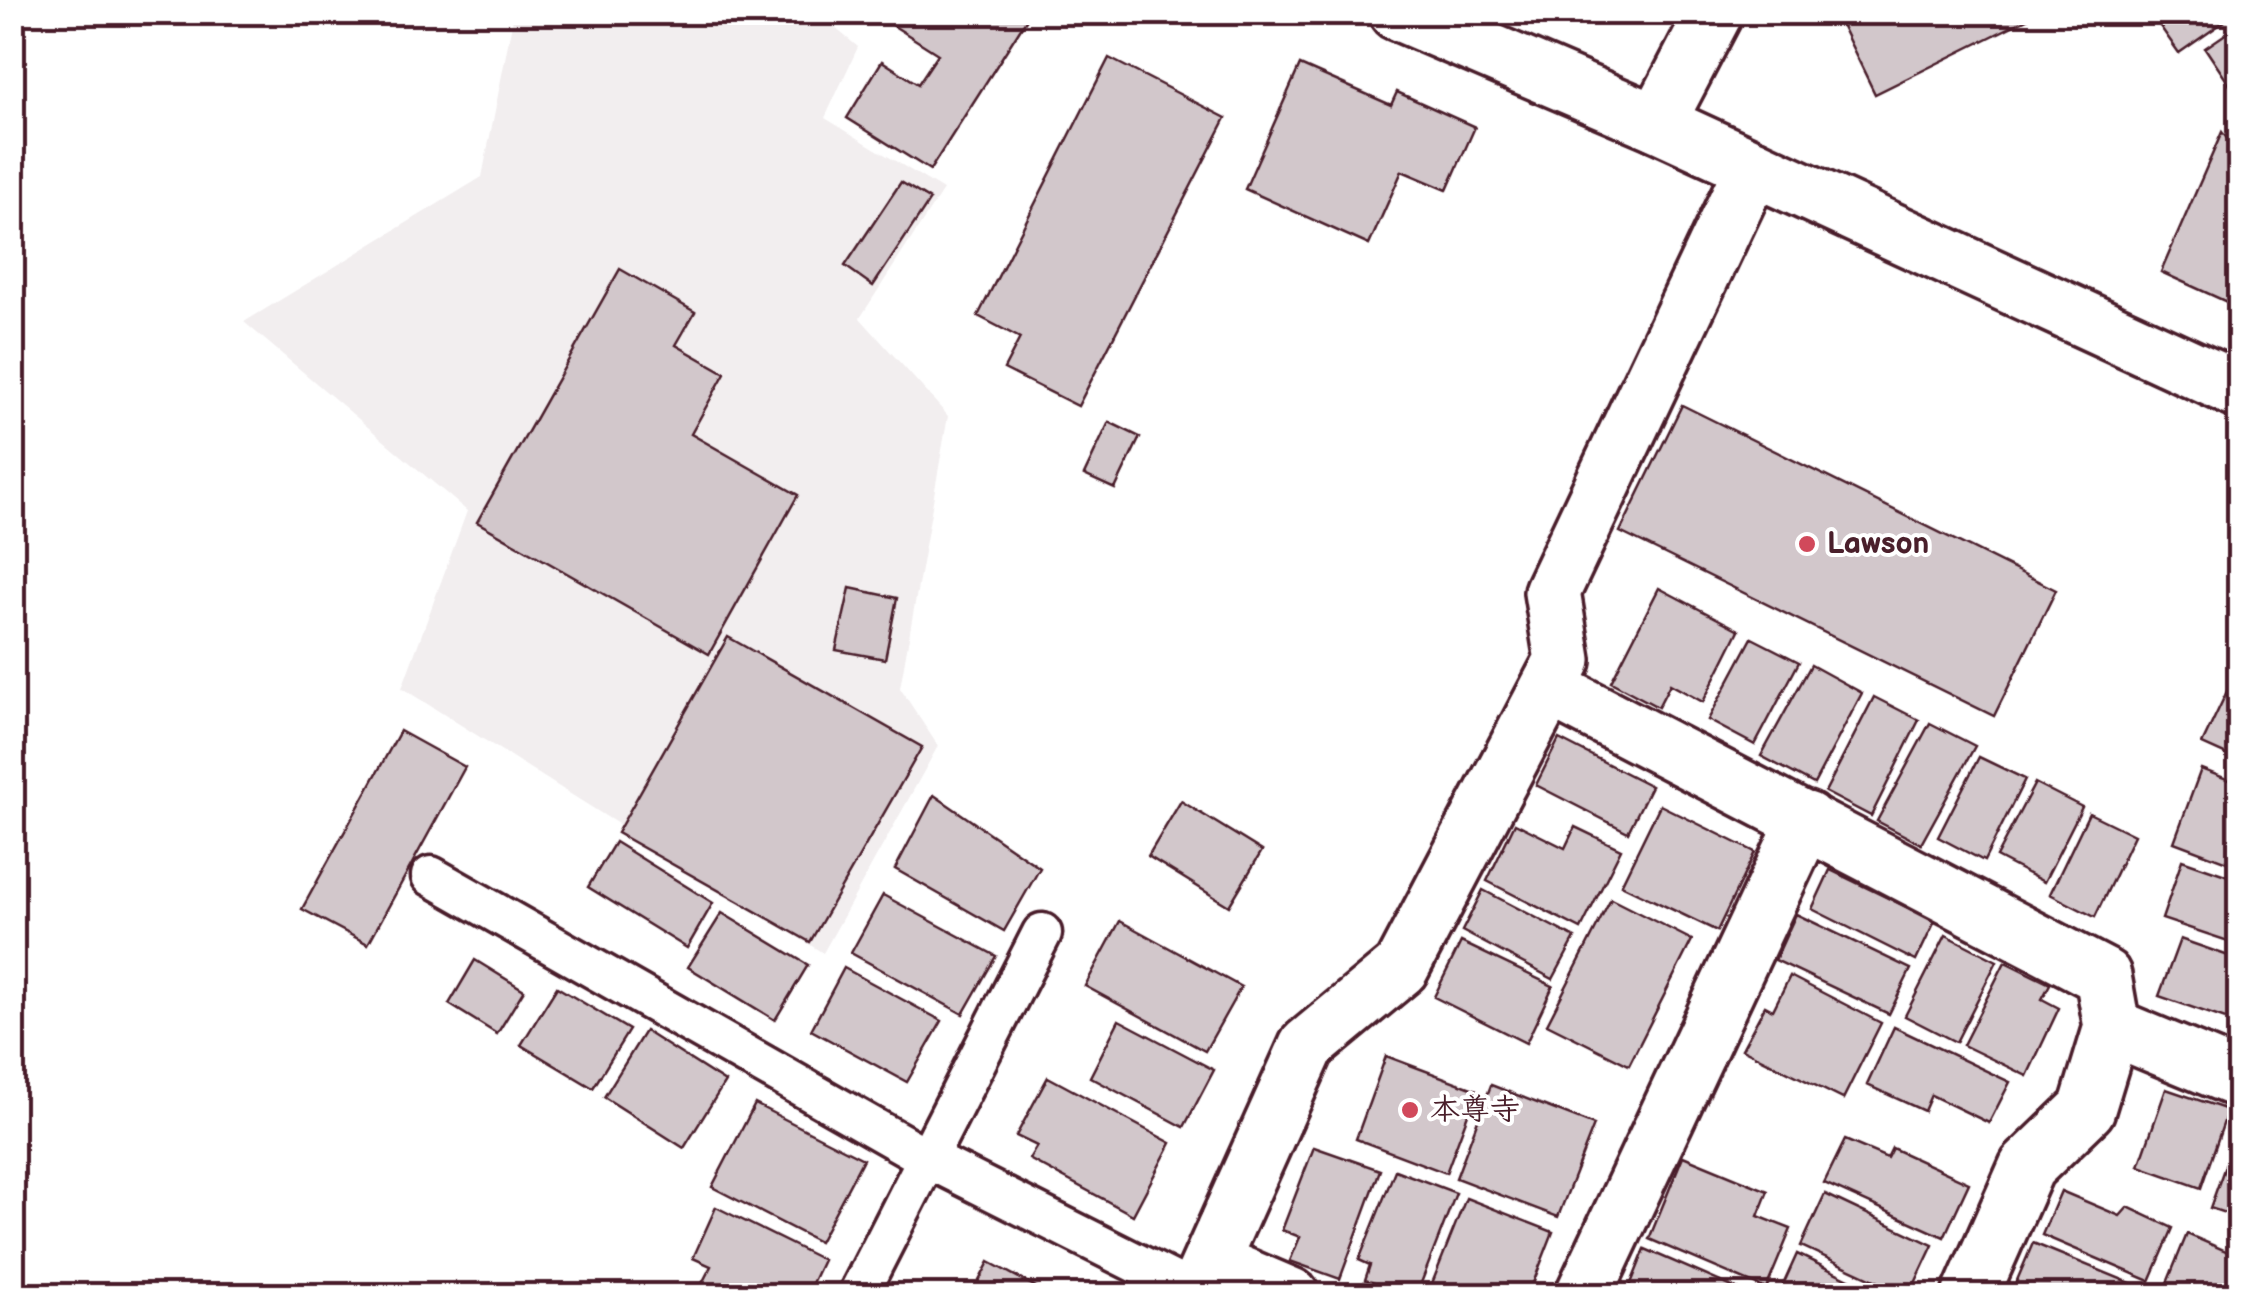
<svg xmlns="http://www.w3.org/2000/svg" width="2252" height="1308" font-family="'Balsamiq Sans','Klee One',sans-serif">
  <rect width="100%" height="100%" fill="#fff"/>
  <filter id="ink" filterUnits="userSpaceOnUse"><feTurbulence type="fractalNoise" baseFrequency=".01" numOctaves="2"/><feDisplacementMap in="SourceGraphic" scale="20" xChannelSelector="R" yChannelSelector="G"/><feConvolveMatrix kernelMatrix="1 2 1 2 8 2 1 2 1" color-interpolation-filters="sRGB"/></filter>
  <g filter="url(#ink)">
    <polygon fill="#f2eeef" points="514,13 833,13 828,22 858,47 825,118 943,190 860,318 948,416 900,688 938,746 823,953 402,688 467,511 244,322 482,177"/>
    <g fill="#d2c7cb" stroke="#4a1f2b" stroke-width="2.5">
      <polygon points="872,12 1031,12 930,170 847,118 882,61 918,84 938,54"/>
      <polygon points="1835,12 2041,12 1875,94"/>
      <polygon points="2150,12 2238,12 2179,53"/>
      <polygon points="2240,24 2240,89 2235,93 2205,48"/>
      <polygon points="1109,58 1226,118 1078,406 1004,369 1020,338 978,316"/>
      <polygon points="1300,65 1391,105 1397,92 1475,127 1447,190 1402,171 1369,245 1245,189"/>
      <polygon points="2222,132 2240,155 2240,308 2161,272"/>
      <polygon points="901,182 930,200 873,286 845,266"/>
      <polygon points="620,269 695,312 676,345 725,373 691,434 798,495 709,654 477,522"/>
      <polygon points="1682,405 2056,590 1994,716 1620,532"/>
      <polygon points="1109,422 1140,437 1115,489 1084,475"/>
      <polygon points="850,588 897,598 885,659 836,650"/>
      <polygon points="1659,588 1739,630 1703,702 1670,684 1658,707 1611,682"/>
      <polygon points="728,637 922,747 810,942 617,833"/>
      <polygon points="1752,638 1799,662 1755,745 1708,720"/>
      <polygon points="2240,664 2240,761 2202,744"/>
      <polygon points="1811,665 1862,693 1814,784 1761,756"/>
      <polygon points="1874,697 1919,720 1871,816 1825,792"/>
      <polygon points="1930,723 1975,746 1921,844 1877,821"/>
      <polygon points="400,731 465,767 368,944 302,909"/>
      <polygon points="1559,739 1651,786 1628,832 1536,785"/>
      <polygon points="1979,757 2025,779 1984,861 1938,837"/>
      <polygon points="2201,769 2240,784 2240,867 2174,842"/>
      <polygon points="2035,783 2082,807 2044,882 1996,857"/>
      <polygon points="934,795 1040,868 1004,931 895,869"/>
      <polygon points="1181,801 1262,851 1229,906 1148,856"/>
      <polygon points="1660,805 1755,852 1717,931 1621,885"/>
      <polygon points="2089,813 2134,835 2095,917 2050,894"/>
      <polygon points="1515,823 1565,848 1575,827 1621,849 1581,929 1487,881"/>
      <polygon points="615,842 713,903 687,948 588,887"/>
      <polygon points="2182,860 2240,880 2240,945 2162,919"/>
      <polygon points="1830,870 1935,921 1916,961 1812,909"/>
      <polygon points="1483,890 1575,938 1553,979 1462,931"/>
      <polygon points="883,895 996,956 963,1014 851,953"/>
      <polygon points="1611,899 1692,940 1629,1065 1547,1024"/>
      <polygon points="722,913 808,965 775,1020 688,967"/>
      <polygon points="1796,914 1911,969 1889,1014 1775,960"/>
      <polygon points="1120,921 1241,987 1205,1051 1085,986"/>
      <polygon points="1946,935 1997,961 1956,1042 1905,1016"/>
      <polygon points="2180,939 2240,960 2240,1024 2159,996"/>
      <polygon points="1461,942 1553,986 1526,1043 1434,997"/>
      <polygon points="475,960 524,990 497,1034 449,1004"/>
      <polygon points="2005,962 2050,984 2042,999 2059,1008 2027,1076 1963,1045"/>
      <polygon points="844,968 942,1021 907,1082 811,1030"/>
      <polygon points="1790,976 1881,1023 1843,1099 1742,1049 1765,1006 1773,1010"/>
      <polygon points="557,987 629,1030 593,1088 521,1045"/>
      <polygon points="1119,1020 1214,1070 1184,1127 1090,1077"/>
      <polygon points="1894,1027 2010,1082 1989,1123 1931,1095 1924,1111 1867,1085"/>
      <polygon points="645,1031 725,1082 684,1148 604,1097"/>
      <polygon points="1386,1056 1477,1090 1446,1173 1356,1139"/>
      <polygon points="1048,1077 1171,1143 1133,1215 1029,1159 1037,1146 1016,1136"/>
      <polygon points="1491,1085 1594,1125 1558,1217 1456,1178"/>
      <polygon points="2166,1089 2228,1110 2201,1188 2139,1166"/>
      <polygon points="755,1104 863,1159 819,1242 712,1187"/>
      <polygon points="2240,1124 2240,1218 2210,1208"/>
      <polygon points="1845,1140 1887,1158 1892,1148 1969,1183 1944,1237 1824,1183"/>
      <polygon points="1314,1147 1380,1170 1340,1279 1290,1261 1300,1237 1282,1230"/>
      <polygon points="1683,1156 1768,1191 1758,1216 1791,1229 1766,1289 1649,1239"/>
      <polygon points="1395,1170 1456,1193 1416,1296 1365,1280 1370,1265 1359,1260"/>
      <polygon points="2061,1191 2120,1216 2128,1207 2173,1228 2150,1281 2042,1235"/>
      <polygon points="1825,1194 1933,1245 1909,1296 1801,1246"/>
      <polygon points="1466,1198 1553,1232 1528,1296 1427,1296"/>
      <polygon points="716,1207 823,1260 806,1296 696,1295 711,1266 693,1258"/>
      <polygon points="2187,1234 2240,1257 2240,1296 2195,1296 2167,1283"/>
      <polygon points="2033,1243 2145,1289 2142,1296 2040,1296 2015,1285"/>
      <polygon points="1645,1249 1744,1292 1742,1296 1626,1296"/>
      <polygon points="1797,1254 1884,1296 1778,1296"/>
      <polygon points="989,1262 1053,1296 971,1296"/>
    </g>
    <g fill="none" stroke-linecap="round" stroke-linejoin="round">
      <g stroke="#4a1f2b" stroke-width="45">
        <g id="service">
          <polyline points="431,876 927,1158 1196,1293"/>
          <polyline points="857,1296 1042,933"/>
        </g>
      </g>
      <g stroke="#4a1f2b" stroke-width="62">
        <g id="minor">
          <polyline points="1657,123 1715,12"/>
          <polyline points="1549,688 2103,976 2112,1027 2087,1109 2027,1167 1970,1296"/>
          <polyline points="2112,1027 2240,1080"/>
          <polyline points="1211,1262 1291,1296"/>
          <polyline points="1195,1296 1307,1046 1401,968 1563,660 1552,592 1753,167"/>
          <polyline points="1583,1296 1806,820"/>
        </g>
      </g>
      <g stroke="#4a1f2b" stroke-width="62">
        <polyline id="tertiary" points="1397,12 1657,123 2240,391"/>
      </g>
      <use href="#service" stroke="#fff" stroke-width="38"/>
      <use href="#minor" stroke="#fff" stroke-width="55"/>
      <use href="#tertiary" stroke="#fff" stroke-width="55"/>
    </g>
  </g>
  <g fill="#d1495b" stroke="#fff" stroke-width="4">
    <circle cx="1807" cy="544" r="10"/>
    <circle cx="1410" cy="1110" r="10"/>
  </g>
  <g text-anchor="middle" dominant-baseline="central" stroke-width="8" stroke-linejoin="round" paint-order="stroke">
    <g font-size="30" font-weight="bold" fill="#4a1f2b" stroke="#fff" text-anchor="start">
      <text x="1827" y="544">Lawson</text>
      <text x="1430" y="1110">本尊寺</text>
    </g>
  </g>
  <rect width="2252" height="1308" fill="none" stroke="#fff" stroke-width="50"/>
  <rect x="25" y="25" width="2202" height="1258" fill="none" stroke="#4a1f2b" stroke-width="4" filter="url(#ink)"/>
</svg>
